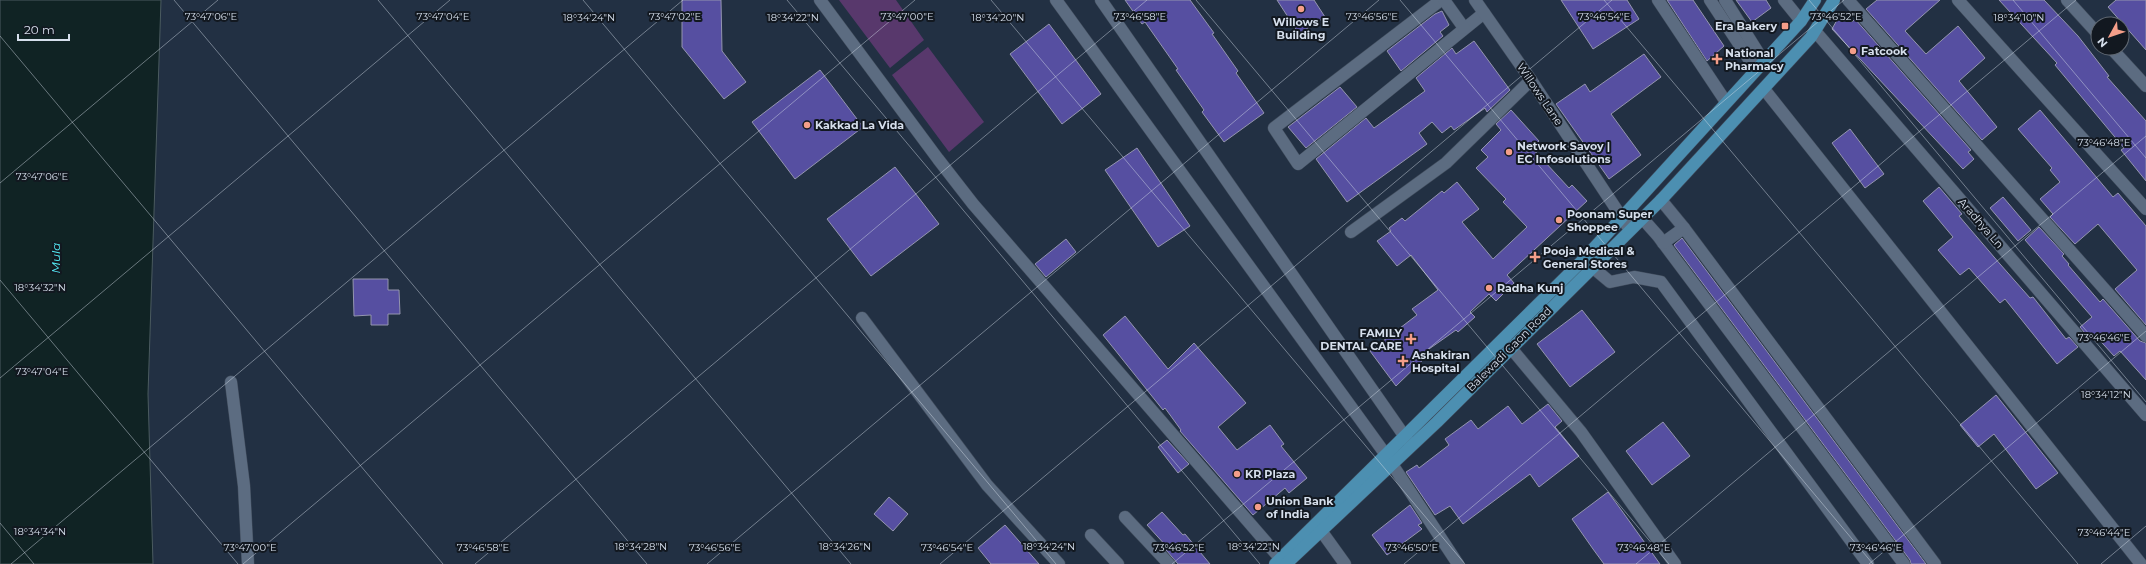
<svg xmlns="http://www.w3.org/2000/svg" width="2146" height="564" font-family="Montserrat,sans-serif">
  <rect width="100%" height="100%" fill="#223043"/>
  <g fill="#58386c">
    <polygon points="839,0 896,0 924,40 890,68"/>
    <polygon points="928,47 984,122 949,152 892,75"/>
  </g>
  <polygon fill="#102324" stroke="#4b5b60" points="0,0 161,0 148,394 153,564 0,564"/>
  <g fill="#564fa1" stroke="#9495af">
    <polygon points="682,0 721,0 722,51 746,82 724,99 682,47"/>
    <polygon points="1125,0 1190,0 1214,33 1212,34 1238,71 1236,73 1264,113 1224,142 1202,112 1204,110 1176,70 1178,69 1145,22 1142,24"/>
    <polygon points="1277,0 1314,0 1325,17 1299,34"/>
    <polygon points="1561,0 1627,0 1639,19 1593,49"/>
    <polygon points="1667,0 1693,0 1724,46 1707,61"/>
    <polygon points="1736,0 1766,0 1771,8 1752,22"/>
    <polygon points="1877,0 1940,0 1905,31 1926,54 1958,26 1985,58 1959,81 1997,127 1982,140 1866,9"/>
    <polygon points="1999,0 2044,0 2078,36 2109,76 2107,77 2146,121 2146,181 2121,150 2124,148 2055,65 2057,63"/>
    <polygon points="2116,0 2146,0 2146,50 2108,7"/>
    <polygon points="1442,11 1449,25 1440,32 1443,36 1401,71 1387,51 1435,14"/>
    <polygon points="1842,11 1852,22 1855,19 1971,150 1968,152 1974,159 1963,169 1832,29"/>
    <polygon points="1049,24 1101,94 1062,124 1010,54"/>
    <polygon points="1474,41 1510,90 1487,112 1485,108 1454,130 1451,126 1442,133 1432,122 1419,133 1427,144 1347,202 1316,159 1366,118 1374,128 1425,91 1416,78 1452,48 1456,54"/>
    <polygon points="1644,54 1661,77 1611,114 1641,155 1609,179 1556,104 1585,84 1590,92"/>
    <polygon points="820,70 863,127 795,179 752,122"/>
    <polygon points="1340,87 1357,107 1306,148 1288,127"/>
    <polygon points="1511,110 1539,141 1532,148 1569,188 1572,185 1587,201 1507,275 1514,283 1496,301 1489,294 1470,312 1475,317 1458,332 1456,330 1429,349 1431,352 1396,386 1370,351 1417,315 1412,309 1438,290 1411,255 1397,266 1377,241 1391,231 1389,228 1402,218 1405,221 1442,191 1444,193 1457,182 1479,209 1462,222 1493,259 1527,227 1503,202 1506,199 1476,168 1488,157 1481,150 1501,130 1496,124"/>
    <polygon points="2040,110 2113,197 2118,193 2146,226 2146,325 2115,289 2137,270 2098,224 2075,244 2050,217 2053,214 2040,199 2060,182 2050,170 2052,168 2018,129"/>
    <polygon points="1850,129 1884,174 1865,188 1832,143"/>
    <polygon points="1137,148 1190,226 1158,247 1105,170"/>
    <polygon points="895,167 939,224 871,276 827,219"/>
    <polygon points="1939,187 1962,214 1959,216 2000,264 2030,298 2033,297 2066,339 2069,337 2078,347 2057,364 2005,299 2000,303 1969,268 1960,275 1938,250 1953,237 1923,201"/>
    <polygon points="2003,197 2031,230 2018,241 1990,208"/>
    <polygon points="2039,227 2064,254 2062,256 2069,264 2068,265 2100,302 2103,299 2140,341 2146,343 2146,380 2120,351 2114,356 2094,334 2089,338 2080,327 2092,317 2025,240"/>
    <polygon points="1682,238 1926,564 1911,564 1910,560 1674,245"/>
    <polygon points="1066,239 1076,252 1046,277 1035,264"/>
    <polygon points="353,279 388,279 388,290 399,290 400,314 388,314 388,325 371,325 371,315 354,316"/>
    <polygon points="1582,310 1615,352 1570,387 1537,344"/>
    <polygon points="1125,316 1168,369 1194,343 1246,403 1218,427 1237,450 1270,425 1284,444 1281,446 1307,478 1289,493 1285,488 1253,515 1180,431 1181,430 1165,408 1163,410 1103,335"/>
    <polygon points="1996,395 2058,473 2036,489 1994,434 1978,447 1960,425"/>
    <polygon points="1548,404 1562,421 1555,427 1579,456 1539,487 1530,474 1463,524 1450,506 1435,515 1406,472 1417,465 1419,468 1449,445 1445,439 1471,420 1478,429 1508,406 1522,424"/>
    <polygon points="1663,422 1690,456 1652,485 1626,451"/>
    <polygon points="1167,440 1189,464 1178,473 1158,447"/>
    <polygon points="1608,492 1622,511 1660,564 1604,564 1593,549 1572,519"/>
    <polygon points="889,497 908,514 893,531 874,514"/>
    <polygon points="1410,505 1422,523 1418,525 1422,529 1387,555 1372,535"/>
    <polygon points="1162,512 1183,535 1185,534 1210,564 1178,564 1166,550 1168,548 1147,525"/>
    <polygon points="1005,525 1039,564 991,564 978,548"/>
  </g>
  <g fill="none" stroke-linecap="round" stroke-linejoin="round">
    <g stroke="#404c5c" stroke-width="13">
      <g id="minor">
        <polyline points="820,0 938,159 973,204 1285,564"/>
        <polyline points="1056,0 1386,455 1458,564"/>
        <polyline points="1101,0 1410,444"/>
        <polyline points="1441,0 1274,128 1298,164 1484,13"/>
        <polyline points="1444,0 1464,28"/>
        <polyline points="1475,0 1531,80 1630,230"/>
        <polyline points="1658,0 1726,102"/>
        <polyline points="1710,0 1756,70"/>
        <polyline points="1725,0 1764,62"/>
        <polyline points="1784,0 1801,21"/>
        <polyline points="1848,0 2146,336"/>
        <polyline points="1958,0 2146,209"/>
        <polyline points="2067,0 2098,34"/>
        <polyline points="1815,31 2146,415"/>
        <polyline points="2111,48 2146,86"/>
        <polyline points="1764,89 2141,564"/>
        <polyline points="1661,200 1684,228 1935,564"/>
        <polyline points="1642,218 1658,236 1904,564"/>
        <polyline points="1351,232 1446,163 1531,80"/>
        <polyline points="1663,243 1684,228"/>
        <polyline points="1585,261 1610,282 1634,277 1661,282 1868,564"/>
        <polyline points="862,318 987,485 1059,564"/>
        <polyline points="1505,341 1581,432 1675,564"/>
        <polyline points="231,382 244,486 248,564"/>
        <polyline points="1125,517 1169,564"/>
        <polyline points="1322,532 1345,564"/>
        <polyline points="1091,535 1118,564"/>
      </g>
    </g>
    <g stroke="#404c5c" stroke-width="13">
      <g id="major">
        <polyline points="1275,564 1583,260 1801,21 1815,0"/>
        <polyline points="1286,564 1437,422 1661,200 1811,37 1834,0"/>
      </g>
    </g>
    <use href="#minor" stroke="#5c6c81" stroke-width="12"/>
    <use href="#major" stroke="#4c8fb1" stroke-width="12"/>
  </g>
  <path fill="none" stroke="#d6dfec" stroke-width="1" stroke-opacity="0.45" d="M 174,0 L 647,564M 378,0 L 851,564M 583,0 L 1056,564M 787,0 L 1260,564M 991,0 L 1465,564M 1196,0 L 1669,564M 1400,0 L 1873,564M 1604,0 L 2078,564M 1809,0 L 2146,402M 2013,0 L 2146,158M 0,36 L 443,564M 0,183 L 218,0M 0,280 L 238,564M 0,378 L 450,0M 0,523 L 34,564M 11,564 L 683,0M 243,564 L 915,0M 475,564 L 1147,0M 707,564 L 1379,0M 940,564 L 1612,0M 1172,564 L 1844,0M 1404,564 L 2076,0M 1636,564 L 2146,136M 1869,564 L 2146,331M 2101,564 L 2146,526"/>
  <g fill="#f49e89" stroke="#121820" stroke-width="1.5">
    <circle cx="1301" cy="9" r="4"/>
    <rect x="1781" y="22" width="8" height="8" rx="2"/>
    <circle cx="1853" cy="51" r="4"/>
    <path d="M1715 53h4v4h4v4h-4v4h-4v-4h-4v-4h4z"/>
    <circle cx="807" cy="125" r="4"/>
    <circle cx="1509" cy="152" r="4"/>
    <circle cx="1559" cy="220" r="4"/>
    <path d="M1533 251h4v4h4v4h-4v4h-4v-4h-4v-4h4z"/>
    <circle cx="1489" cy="288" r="4"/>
    <path d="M1409 333h4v4h4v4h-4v4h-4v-4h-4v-4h4z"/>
    <path d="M1401 355h4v4h4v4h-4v4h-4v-4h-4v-4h4z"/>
    <circle cx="1237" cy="474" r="4"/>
    <circle cx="1258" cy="507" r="4"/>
  </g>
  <g text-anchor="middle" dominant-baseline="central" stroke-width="4" stroke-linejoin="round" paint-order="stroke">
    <g font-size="11" font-weight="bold" fill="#d6dfec" stroke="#121820" text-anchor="start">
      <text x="1301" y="22" text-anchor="middle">Willows E<tspan x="1301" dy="13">Building</tspan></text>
      <text x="1777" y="26" text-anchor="end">Era Bakery</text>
      <text x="1861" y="51">Fatcook</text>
      <text x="1725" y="53">National<tspan x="1725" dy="13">Pharmacy</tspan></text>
      <text x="815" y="125">Kakkad La Vida</text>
      <text x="1517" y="146">Network Savoy |<tspan x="1517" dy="13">EC Infosolutions</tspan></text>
      <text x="1567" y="214">Poonam Super<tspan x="1567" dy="13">Shoppee</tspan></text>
      <text x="1543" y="251">Pooja Medical &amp;<tspan x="1543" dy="13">General Stores</tspan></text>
      <text x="1497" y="288">Radha Kunj</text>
      <text x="1402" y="333" text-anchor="end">FAMILY<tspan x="1402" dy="13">DENTAL CARE</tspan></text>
      <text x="1412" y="355">Ashakiran<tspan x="1412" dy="13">Hospital</tspan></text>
      <text x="1245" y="474">KR Plaza</text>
      <text x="1266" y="501">Union Bank<tspan x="1266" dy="13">of India</tspan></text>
    </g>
    <g font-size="11" fill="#d6dfec" stroke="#121820">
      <text transform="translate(1540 94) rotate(56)">Willows Lane</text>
      <text transform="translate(1981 223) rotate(49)">Aradhya Ln</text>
      <text transform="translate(1509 349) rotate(-45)">Balewadi Gaon Road</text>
    </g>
    <g font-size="12" font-style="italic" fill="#54ecf6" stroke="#121820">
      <text transform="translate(55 258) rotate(-90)">Mula</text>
    </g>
  </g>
  <g font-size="10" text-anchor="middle" fill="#d6dfec" stroke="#121820" stroke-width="4" stroke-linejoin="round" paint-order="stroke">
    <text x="211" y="20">73°47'06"E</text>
    <text x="443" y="20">73°47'04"E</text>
    <text x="675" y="20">73°47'02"E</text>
    <text x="907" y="20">73°47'00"E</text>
    <text x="1140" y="20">73°46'58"E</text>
    <text x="1372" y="20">73°46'56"E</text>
    <text x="1604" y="20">73°46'54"E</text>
    <text x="1836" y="20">73°46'52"E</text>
    <text x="2019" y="21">18°34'10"N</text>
    <text x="589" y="21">18°34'24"N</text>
    <text x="793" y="21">18°34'22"N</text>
    <text x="998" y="21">18°34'20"N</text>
    <text x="2104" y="146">73°46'48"E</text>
    <text x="42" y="180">73°47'06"E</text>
    <text x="40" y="291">18°34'32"N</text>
    <text x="2104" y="341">73°46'46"E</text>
    <text x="42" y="375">73°47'04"E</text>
    <text x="2106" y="398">18°34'12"N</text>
    <text x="40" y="535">18°34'34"N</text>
    <text x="2104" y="536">73°46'44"E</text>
    <text x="641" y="550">18°34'28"N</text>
    <text x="845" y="550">18°34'26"N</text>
    <text x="1049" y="550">18°34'24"N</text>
    <text x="1254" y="550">18°34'22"N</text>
    <text x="250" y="551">73°47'00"E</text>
    <text x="483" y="551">73°46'58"E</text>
    <text x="715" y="551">73°46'56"E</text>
    <text x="947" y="551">73°46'54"E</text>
    <text x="1179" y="551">73°46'52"E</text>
    <text x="1412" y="551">73°46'50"E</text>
    <text x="1644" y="551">73°46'48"E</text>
    <text x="1876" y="551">73°46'46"E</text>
  </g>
  <g transform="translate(2110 36) rotate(230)"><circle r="19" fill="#121820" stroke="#606872"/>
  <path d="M0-3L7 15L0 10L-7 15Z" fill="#f49e89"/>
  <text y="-6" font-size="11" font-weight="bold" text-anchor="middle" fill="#d6dfec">N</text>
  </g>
  <path d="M18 34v6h51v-6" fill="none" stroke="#d6dfec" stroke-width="2"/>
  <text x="24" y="34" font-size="12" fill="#d6dfec" stroke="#121820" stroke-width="3" paint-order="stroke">20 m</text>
</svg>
